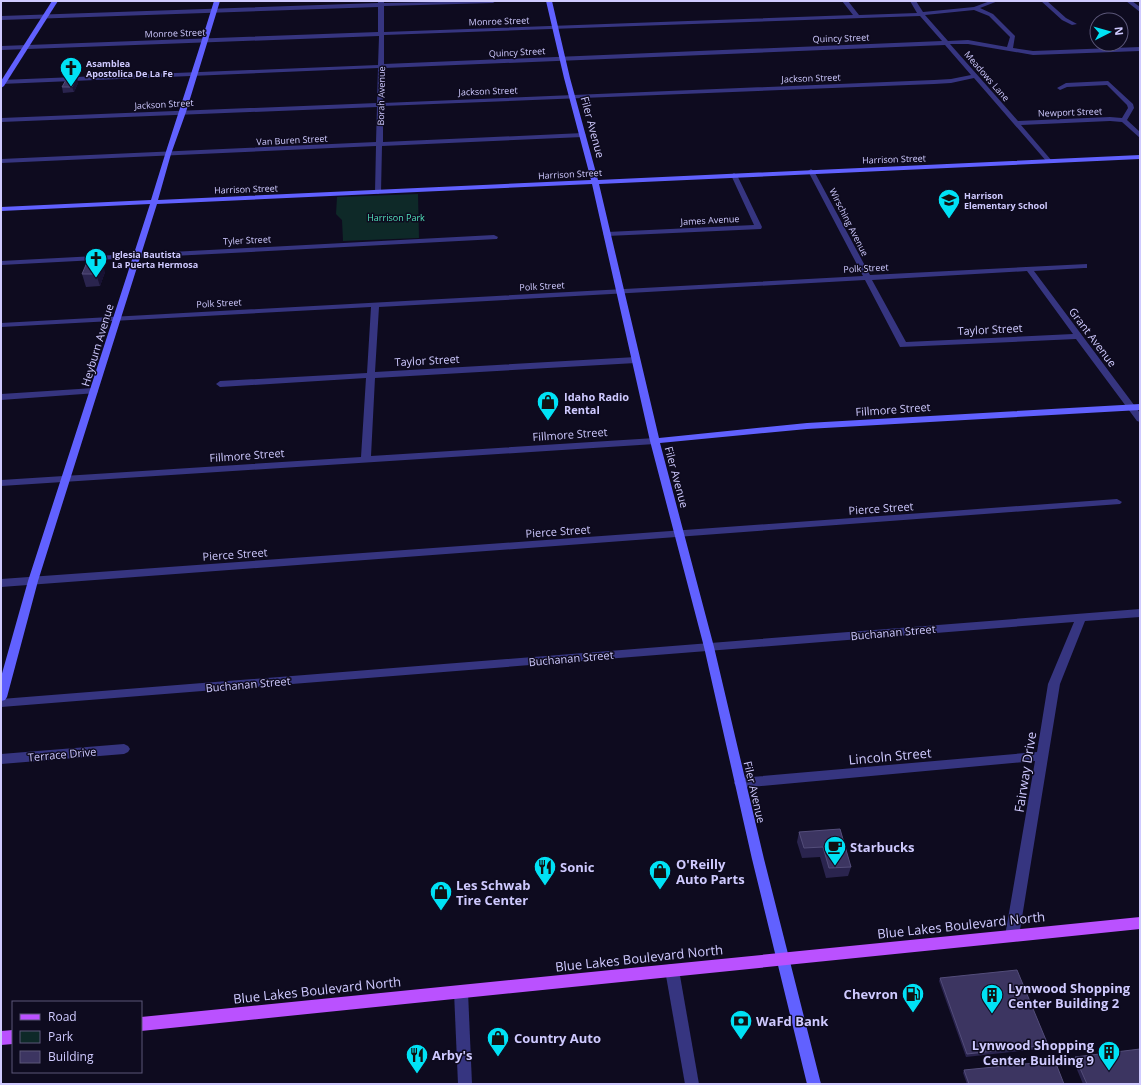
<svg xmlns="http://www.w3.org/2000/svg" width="1141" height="1085" font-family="'Open Sans',sans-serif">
  <rect width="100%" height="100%" fill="#0e0b1f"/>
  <polygon fill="#0e2928" points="418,194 419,238 343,241 342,220 336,214 337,197"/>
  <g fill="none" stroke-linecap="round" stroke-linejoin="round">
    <g fill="#363580" fill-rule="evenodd">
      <path d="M 378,1 L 384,1 L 384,3 L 496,1 L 493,3 L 384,6 L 384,32 L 853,15 L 842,1 L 848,1 L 859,15 L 917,13 L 910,1 L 916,1 L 923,12 L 974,7 L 990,1 L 998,1 L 980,8 L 993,14 L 1015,36 L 1013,48 L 1033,51 L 1140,47 L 1140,51 L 1033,55 L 968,44 L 950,44 L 1018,121 L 1110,117 L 1122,118 L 1128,108 L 1127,105 L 1107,85 L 1067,87 L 1060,90 L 1057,88 L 1066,83 L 1108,81 L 1133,104 L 1134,108 L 1127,120 L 1140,132 L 1140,138 L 1122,122 L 1110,121 L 1021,125 L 1052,161 L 1047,162 L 974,78 L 951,83 L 934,84 L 383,106 L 383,142 L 583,133 L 586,135 L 583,137 L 382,146 L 381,192 L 378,194 L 375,192 L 376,146 L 1,163 L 1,159 L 376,142 L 377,107 L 1,122 L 1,118 L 377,103 L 378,68 L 1,84 L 1,80 L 378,65 L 379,37 L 379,36 L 1,50 L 1,46 L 378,32 L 378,7 L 1,20 L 1,16 L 378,3 ZM 974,10 L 989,16 L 1010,37 L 1007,47 L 968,40 L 948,41 L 925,15 ZM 920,16 L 942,41 L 384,64 L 384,35 ZM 945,45 L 971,75 L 951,79 L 934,80 L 383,103 L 384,68 Z"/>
      <polygon points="1041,1 1047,1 1066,18 1077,24 1072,25 1062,20"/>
      <polygon points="1126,1 1132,1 1140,7 1140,12"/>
      <path d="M 811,169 L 814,171 L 870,275 L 1087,264 L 1087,268 L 1084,268 L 1034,271 L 1140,413 L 1140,422 L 1137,421 L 1076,339 L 900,347 L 865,280 L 379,307 L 375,372 L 636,357 L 640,360 L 636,363 L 375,378 L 371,456 L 655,438 L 660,441 L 655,444 L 1,486 L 1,480 L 361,457 L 366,378 L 220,387 L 216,384 L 220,381 L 367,373 L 371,307 L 1,327 L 1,323 L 863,276 L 808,171 ZM 1027,271 L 1073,334 L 906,342 L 872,280 Z"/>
      <polygon points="734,173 737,175 762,227 761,229 607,236 603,234 607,232 754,225 731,175"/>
      <polygon points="494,235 498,237 497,239 1,265 1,261"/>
      <polygon points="94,388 97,389 98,391 97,393 1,400 1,394"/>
      <polygon points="1117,499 1122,502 1120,504 1,587 1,579"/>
      <polygon points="1140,609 1140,617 1085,621 1060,684 1019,936 1017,940 1012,942 1007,940 1005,936 1035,761 740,788 736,786 734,783 736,780 740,778 1037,752 1048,684 1074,622 1,707 1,699"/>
      <polygon points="124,744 128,746 130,749 128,752 124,754 1,764 1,754"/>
      <polygon points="672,964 677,965 679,970 699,1084 685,1084 665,970 667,965"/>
      <polygon points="461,985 466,987 468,992 472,1084 458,1084 454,992 456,987"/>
    </g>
    <g fill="#6161ff" fill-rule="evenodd">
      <polygon points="52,1 58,1 4,86 1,88 1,81"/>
      <path d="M 214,1 L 220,1 L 186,112 L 171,154 L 158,200 L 591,180 L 564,78 L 546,1 L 552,1 L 570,78 L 598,180 L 1140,155 L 1140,159 L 599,184 L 659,438 L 807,423 L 1140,404 L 1140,410 L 807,429 L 660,443 L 714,647 L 764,859 L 821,1084 L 807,1084 L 752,859 L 704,647 L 650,441 L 592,184 L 157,204 L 38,581 L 7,697 L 5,700 L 1,701 L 1,677 L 28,581 L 150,204 L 1,211 L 1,207 L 151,200 C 171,133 194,67 214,1 Z"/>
    </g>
    <g fill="#ba51ff" fill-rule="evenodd">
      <polygon points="1140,917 1140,929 141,1031 141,1017"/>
      <polygon points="13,1030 13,1044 1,1045 1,1031"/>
    </g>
  </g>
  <g fill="#2a244e">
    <polygon points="78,83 74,92 63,93 62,87"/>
    <polygon points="105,272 100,286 86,287 82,274"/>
    <polygon points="840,829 851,867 848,876 826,878 820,857 802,858 797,842 799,832"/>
    <polygon points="940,978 1048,1045 1046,1048 966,1057 939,981"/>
    <polygon points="1075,1057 1140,1084 1083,1084 1073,1060"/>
    <polygon points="964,1070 1064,1084 967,1084 963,1073"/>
  </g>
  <g fill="#181233">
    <polygon points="77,77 78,83 74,92 72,87"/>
    <polygon points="102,259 105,272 100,286 96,274"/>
  </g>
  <g fill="#3c3561" stroke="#534d7a">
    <polygon points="77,77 72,87 62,87 67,78"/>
    <polygon points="102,259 96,274 82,274 88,260"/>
    <polygon points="840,829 851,867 829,868 823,847 804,848 799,832"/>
    <polygon points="1017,970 1048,1045 967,1054 940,978"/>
    <polygon points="1140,1049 1140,1084 1087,1084 1075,1057"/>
    <polygon points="1055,1061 1064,1084 969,1084 964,1070"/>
  </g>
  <defs>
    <g id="church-pin" transform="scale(1.15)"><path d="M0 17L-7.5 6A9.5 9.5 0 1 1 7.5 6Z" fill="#00e2f5" stroke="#0e0b1f"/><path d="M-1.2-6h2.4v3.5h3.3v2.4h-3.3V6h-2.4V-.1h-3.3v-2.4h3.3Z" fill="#111"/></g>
    <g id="school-pin" transform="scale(1.15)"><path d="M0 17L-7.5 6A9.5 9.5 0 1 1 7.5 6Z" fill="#00e2f5" stroke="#0e0b1f"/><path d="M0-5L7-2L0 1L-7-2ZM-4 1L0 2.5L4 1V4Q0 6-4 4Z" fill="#111"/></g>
    <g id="shop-pin" transform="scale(1.15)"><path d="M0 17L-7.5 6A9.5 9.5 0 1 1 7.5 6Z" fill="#00e2f5" stroke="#0e0b1f"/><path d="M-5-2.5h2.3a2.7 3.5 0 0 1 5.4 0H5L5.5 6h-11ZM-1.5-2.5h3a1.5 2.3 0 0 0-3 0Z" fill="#111"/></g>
    <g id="cafe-pin" transform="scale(1.15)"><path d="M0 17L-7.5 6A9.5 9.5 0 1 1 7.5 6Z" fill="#00e2f5" stroke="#0e0b1f"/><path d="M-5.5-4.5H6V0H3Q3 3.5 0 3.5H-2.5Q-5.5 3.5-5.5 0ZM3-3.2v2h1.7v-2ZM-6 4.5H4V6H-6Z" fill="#111"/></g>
    <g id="restaurant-pin" transform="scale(1.15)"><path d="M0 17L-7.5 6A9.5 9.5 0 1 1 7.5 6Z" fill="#00e2f5" stroke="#0e0b1f"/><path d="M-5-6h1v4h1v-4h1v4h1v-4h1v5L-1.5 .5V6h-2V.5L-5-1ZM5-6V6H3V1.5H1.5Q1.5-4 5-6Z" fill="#111"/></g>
    <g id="fuel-pin" transform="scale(1.15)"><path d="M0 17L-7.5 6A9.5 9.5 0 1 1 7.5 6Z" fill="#00e2f5" stroke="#0e0b1f"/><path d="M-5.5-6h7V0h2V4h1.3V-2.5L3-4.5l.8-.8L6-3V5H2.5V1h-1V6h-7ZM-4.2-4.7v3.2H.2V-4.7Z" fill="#111"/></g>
    <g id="building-pin" transform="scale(1.15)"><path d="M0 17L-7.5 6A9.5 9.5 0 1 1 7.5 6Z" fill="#00e2f5" stroke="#0e0b1f"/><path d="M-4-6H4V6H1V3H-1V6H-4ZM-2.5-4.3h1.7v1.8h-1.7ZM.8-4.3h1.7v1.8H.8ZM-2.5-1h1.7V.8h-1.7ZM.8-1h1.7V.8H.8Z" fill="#111"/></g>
    <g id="bank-pin" transform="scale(1.15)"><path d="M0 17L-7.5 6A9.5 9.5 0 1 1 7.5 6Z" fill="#00e2f5" stroke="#0e0b1f"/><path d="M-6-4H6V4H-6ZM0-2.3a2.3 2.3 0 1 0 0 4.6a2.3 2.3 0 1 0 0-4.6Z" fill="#111"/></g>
  </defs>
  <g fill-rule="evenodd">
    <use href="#church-pin" x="71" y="68"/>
    <use href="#school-pin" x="949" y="200"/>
    <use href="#church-pin" x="96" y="259"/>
    <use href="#shop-pin" x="548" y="402"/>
    <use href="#cafe-pin" x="835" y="847"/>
    <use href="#restaurant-pin" x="545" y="867"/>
    <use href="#shop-pin" x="660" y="871"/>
    <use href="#shop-pin" x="441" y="892"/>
    <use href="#fuel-pin" x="913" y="994"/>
    <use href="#building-pin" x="992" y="995"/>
    <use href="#bank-pin" x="741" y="1021"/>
    <use href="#shop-pin" x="498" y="1038"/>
    <use href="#building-pin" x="1109" y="1052"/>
    <use href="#restaurant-pin" x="417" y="1055"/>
  </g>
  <g text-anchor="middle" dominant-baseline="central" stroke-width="3" stroke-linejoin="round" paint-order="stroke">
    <g font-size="9" fill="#cfcaff" stroke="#0e0b1f">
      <text transform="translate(499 21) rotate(-2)">Monroe Street</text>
      <text transform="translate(175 33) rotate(-2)">Monroe Street</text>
      <text transform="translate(841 38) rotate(-2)">Quincy Street</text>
      <text transform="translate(517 52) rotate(-3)">Quincy Street</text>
      <text transform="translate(987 76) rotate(49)">Meadows Lane</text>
      <text transform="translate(811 78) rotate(-2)">Jackson Street</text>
      <text transform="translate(488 91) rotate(-2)">Jackson Street</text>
      <text transform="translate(381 96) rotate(-89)">Borah Avenue</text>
      <text transform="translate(164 104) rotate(-3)">Jackson Street</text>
      <text transform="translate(1070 112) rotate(-2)">Newport Street</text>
      <text transform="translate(292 140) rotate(-3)">Van Buren Street</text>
      <text transform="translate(894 159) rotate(-2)">Harrison Street</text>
      <text transform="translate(570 174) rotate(-3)">Harrison Street</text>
      <text transform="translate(246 189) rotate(-2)">Harrison Street</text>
      <text transform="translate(710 220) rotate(-3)">James Avenue</text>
      <text transform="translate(849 222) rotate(63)">Wirsching Avenue</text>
      <text transform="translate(247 240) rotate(-3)">Tyler Street</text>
      <text transform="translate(866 268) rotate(-3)">Polk Street</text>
      <text transform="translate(542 286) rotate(-3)">Polk Street</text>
      <text transform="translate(219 303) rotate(-3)">Polk Street</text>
    </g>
    <g font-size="9" font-weight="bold" fill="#cfcaff" stroke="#0e0b1f" text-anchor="start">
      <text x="86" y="63">Asamblea<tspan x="86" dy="10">Apostolica De La Fe</tspan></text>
      <text x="964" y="195">Harrison<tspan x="964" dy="10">Elementary School</tspan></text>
      <text x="112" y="254">Iglesia Bautista<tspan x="112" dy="10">La Puerta Hermosa</tspan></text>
    </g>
    <g font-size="9" fill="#52e3bb" stroke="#0e0b1f">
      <text x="396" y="217">Harrison Park</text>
    </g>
    <g font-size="11" fill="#cfcaff" stroke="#0e0b1f">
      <text transform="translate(593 127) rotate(75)">Filer Avenue</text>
      <text transform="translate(990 329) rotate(-3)">Taylor Street</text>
      <text transform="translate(1093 337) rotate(53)">Grant Avenue</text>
      <text transform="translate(97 345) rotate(-73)">Heyburn Avenue</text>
      <text transform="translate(427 360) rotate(-3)">Taylor Street</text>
      <text transform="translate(893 409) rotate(-4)">Fillmore Street</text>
      <text transform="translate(570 434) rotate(-4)">Fillmore Street</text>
      <text transform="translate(247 455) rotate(-4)">Fillmore Street</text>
      <text transform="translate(677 477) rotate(75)">Filer Avenue</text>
      <text transform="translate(881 508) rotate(-4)">Pierce Street</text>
      <text transform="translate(558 531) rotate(-4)">Pierce Street</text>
      <text transform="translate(235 554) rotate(-4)">Pierce Street</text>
      <text transform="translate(893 632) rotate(-5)">Buchanan Street</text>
      <text transform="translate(571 658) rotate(-5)">Buchanan Street</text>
      <text transform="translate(248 684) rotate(-5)">Buchanan Street</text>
      <text transform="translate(62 754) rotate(-5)">Terrace Drive</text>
      <text transform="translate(755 792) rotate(77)">Filer Avenue</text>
    </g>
    <g font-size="11" font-weight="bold" fill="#cfcaff" stroke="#0e0b1f" text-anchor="start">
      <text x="564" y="396">Idaho Radio<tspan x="564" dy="13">Rental</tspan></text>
    </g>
    <g font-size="13" fill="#cfcaff" stroke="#0e0b1f">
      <text transform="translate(890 756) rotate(-5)">Lincoln Street</text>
      <text transform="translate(1025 772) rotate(-81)">Fairway Drive</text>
      <text transform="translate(961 925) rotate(-6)">Blue Lakes Boulevard North</text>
      <text transform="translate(639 958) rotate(-6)">Blue Lakes Boulevard North</text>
      <text transform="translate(317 990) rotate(-6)">Blue Lakes Boulevard North</text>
    </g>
    <g font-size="13" font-weight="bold" fill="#cfcaff" stroke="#0e0b1f" text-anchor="start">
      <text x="850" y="847">Starbucks</text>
      <text x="676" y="864">O'Reilly<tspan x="676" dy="15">Auto Parts</tspan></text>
      <text x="560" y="867">Sonic</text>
      <text x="456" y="885">Les Schwab<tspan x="456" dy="15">Tire Center</tspan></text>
      <text x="1008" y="988">Lynwood Shopping<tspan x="1008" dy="15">Center Building 2</tspan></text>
      <text x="898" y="994" text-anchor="end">Chevron</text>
      <text x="756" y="1021">WaFd Bank</text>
      <text x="514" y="1038">Country Auto</text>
      <text x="1094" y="1045" text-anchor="end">Lynwood Shopping<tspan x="1094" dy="15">Center Building 9</tspan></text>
      <text x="432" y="1055">Arby's</text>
    </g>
  </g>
  <rect width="1141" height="1085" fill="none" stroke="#cfcaff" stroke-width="4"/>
  <rect x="12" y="1001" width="130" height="72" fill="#0e0b1f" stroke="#5b5779"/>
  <rect x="20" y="1014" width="20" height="6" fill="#ba51ff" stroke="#5b5779"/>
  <text x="48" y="1021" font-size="12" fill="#cfcaff">Road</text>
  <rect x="20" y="1031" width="20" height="12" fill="#0e2928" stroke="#5b5779"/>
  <text x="48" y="1041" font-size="12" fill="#cfcaff">Park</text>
  <rect x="20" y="1051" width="20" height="12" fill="#3c3561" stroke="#5b5779"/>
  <text x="48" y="1061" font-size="12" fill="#cfcaff">Building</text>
  <g transform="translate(1109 32) rotate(84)"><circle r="19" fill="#0e0b1f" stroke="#5b5779"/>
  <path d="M0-3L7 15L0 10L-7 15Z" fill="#00e2f5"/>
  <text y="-6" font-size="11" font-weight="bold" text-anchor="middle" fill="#cfcaff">N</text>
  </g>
</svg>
